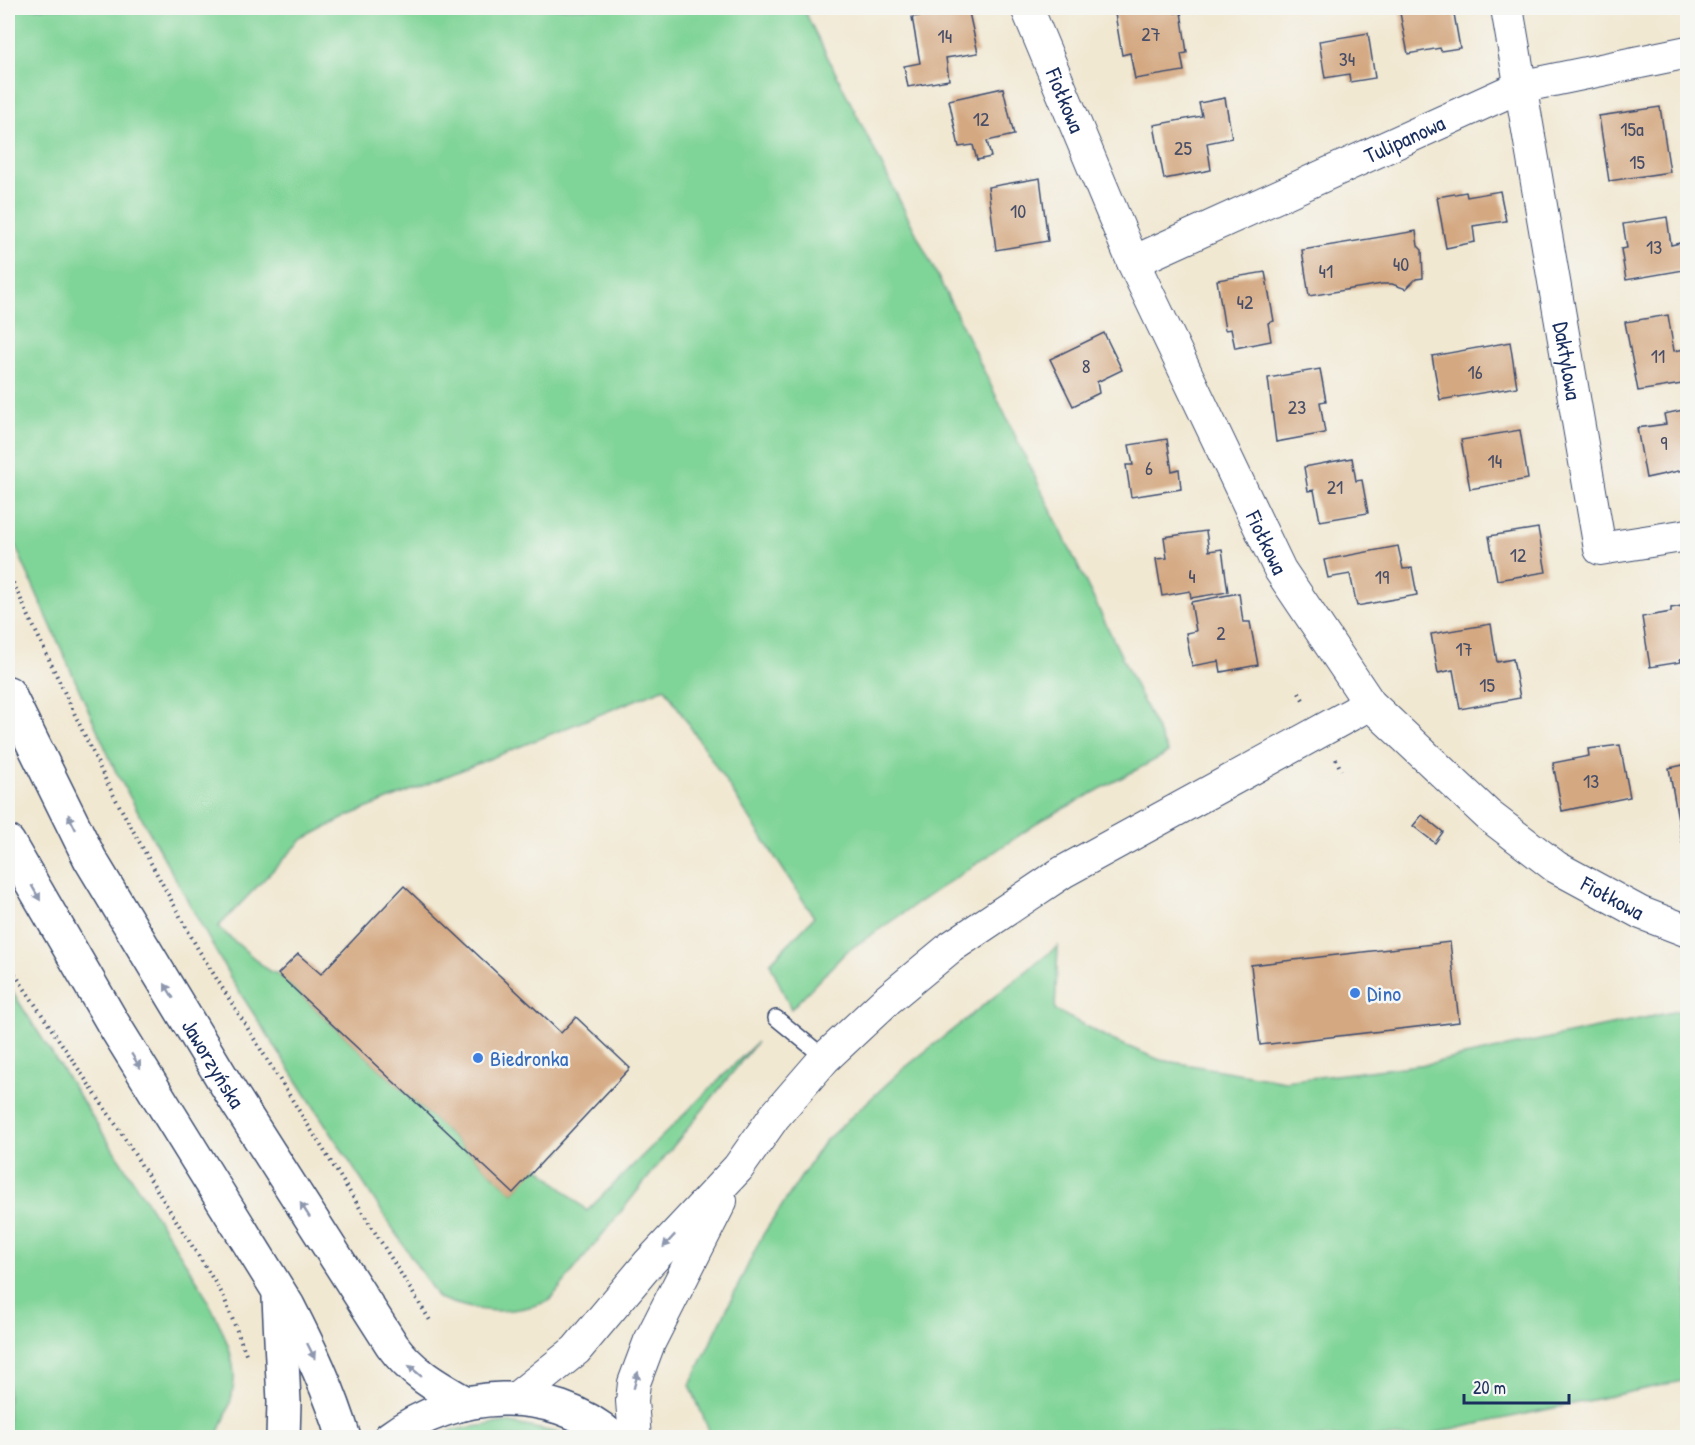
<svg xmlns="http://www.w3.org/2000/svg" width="1695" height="1445" font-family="'Patrick Hand',sans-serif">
  <rect width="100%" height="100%" fill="#f6f6f2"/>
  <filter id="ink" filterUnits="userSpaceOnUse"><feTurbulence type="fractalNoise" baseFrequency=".0167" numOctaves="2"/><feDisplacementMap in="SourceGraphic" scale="12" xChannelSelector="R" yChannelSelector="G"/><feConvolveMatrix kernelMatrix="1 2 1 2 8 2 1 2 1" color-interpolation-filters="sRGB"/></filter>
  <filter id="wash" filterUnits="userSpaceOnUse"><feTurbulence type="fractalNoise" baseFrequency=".008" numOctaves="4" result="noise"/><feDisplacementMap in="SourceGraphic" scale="24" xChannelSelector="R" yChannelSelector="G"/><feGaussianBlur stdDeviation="1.35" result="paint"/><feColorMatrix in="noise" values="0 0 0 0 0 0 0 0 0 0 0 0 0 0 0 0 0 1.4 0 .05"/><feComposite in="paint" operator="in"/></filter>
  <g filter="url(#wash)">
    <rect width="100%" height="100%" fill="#f1e8d2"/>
    <g fill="#7fd497" stroke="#4d827a" stroke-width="1.5">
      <path d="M 8,8 L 803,8 L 954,309 L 1168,753 L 1044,819 L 937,890 L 846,952 L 791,1009 L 770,963 L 814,917 L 665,688 L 348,816 L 302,840 L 218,927 L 269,971 L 278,974 L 513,1193 L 537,1166 L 587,1211 L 757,1042 L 549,1301 C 508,1316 478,1313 438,1298 L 233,982 L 116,772 L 11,536 L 8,527 Z"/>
      <polygon points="1058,946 1055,1010 1112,1040 1160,1060 1285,1081 1427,1064 1687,1009 1687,1380 1416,1437 718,1438 710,1433 690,1385 762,1236 824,1142 902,1070"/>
      <path d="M 8,985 L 200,1285 C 213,1312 232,1343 234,1374 C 235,1396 225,1418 217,1437 L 8,1437 Z"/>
      <polygon points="506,1422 558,1433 566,1437 439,1437 453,1430"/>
    </g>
    <g id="blocks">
      <g fill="#d4a982">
        <polygon points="968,8 978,53 946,58 949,80 908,87 904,66 920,63 912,17"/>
        <polygon points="1114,8 1174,8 1175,13 1181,12 1187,53 1181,54 1184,71 1135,79 1130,53 1122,55"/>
        <polygon points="1399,8 1453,8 1460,48 1441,51 1440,48 1408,54"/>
        <polygon points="1368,33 1375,78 1350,82 1349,74 1325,78 1319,41"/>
        <polygon points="1003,88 1014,135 987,141 991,157 977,160 973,145 959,147 949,100"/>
        <polygon points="1225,98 1232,138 1207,143 1211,170 1164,179 1154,125 1202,116 1199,103"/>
        <polygon points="1660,107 1670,172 1609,181 1599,116"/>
        <polygon points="1040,178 1048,241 996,250 988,187"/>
        <polygon points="1500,191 1506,221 1473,226 1475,242 1446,248 1437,197 1466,192 1467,197"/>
        <polygon points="1667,217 1671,245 1680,243 1684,270 1626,280 1621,249 1627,248 1623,224"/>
        <polygon points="1416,231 1418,246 1422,250 1423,278 1416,279 1406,289 1392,284 1382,284 1309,296 1302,250"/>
        <polygon points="1265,272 1274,321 1268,323 1271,341 1235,348 1231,329 1225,330 1217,280"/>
        <polygon points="1668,315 1674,351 1686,349 1688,383 1638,391 1625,322"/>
        <polygon points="1104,333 1122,370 1097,382 1099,393 1073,406 1050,359"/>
        <polygon points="1510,342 1517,387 1440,400 1432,356"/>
        <polygon points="1320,369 1326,401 1320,402 1325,433 1276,442 1268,378"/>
        <polygon points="1688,409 1688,469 1646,478 1637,428 1666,424 1664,414"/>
        <polygon points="1520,430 1528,479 1470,489 1461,440"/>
        <polygon points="1167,439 1172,471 1179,469 1181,489 1131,497 1126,465 1133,465 1129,445"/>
        <polygon points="1352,458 1356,481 1362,480 1368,513 1320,521 1314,490 1308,491 1304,467"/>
        <polygon points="1538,528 1546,572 1497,580 1489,536"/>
        <polygon points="1206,531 1209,551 1222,549 1228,592 1191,598 1190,591 1162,596 1156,559 1167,558 1164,537"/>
        <polygon points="1398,546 1403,569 1412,568 1417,595 1357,606 1350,574 1328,578 1324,560"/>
        <polygon points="1239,593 1243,622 1250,622 1258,665 1221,672 1219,661 1192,666 1186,633 1196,631 1191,602"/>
        <polygon points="1688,605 1688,658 1680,659 1681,662 1650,667 1642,617 1671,612 1671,608"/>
        <polygon points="1491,624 1497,662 1513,659 1520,698 1460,709 1453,670 1438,673 1431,634"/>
        <polygon points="1620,745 1630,797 1562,811 1553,763 1589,756 1588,749"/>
        <polygon points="1688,764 1688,841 1682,842 1669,768"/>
        <polygon points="1422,815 1443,832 1435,843 1413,826"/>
        <polygon points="404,886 561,1033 576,1017 630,1068 513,1193 278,974 298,954 321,974"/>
        <polygon points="1450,942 1459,1022 1260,1045 1251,965"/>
      </g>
    </g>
  </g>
  <g filter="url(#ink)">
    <use href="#blocks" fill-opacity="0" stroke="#3b4b6f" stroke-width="1.5"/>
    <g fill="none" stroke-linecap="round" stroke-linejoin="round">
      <g stroke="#3b4b6f" stroke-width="18">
        <polyline id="lane" points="776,1018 825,1058"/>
      </g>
      <g stroke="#3b4b6f" stroke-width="34">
        <g id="street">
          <path id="s1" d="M 1027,8 L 1133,262 L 1280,570 L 1370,704 L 1488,815 L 1556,867 L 1641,913 L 1688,931"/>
          <path id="s2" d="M 1507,8 L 1600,549 L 1688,535"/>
          <path id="s3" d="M 1133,262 L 1519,87 L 1688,52"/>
          <polyline points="515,1399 576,1350 648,1264 738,1168 774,1117 825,1058 887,1000 951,947 1063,872 1370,704"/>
          <polyline points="635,1438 632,1401 634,1383 649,1343 721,1201"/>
        </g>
      </g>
      <g stroke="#3b4b6f" stroke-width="36">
        <g id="secondary">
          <path id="s4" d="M 8,693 L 90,859 L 233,1096 L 392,1345 C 411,1372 436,1386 464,1402"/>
          <path d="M 8,842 L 114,1025 L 288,1306 C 310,1349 330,1391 344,1438"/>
          <polyline points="279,1298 284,1402 283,1438"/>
          <path d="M 390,1438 C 454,1390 550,1382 613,1438"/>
        </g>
      </g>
      <g stroke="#3b4b6f" stroke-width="4" stroke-dasharray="1.5 4.5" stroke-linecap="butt">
        <polyline points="8,572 107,783 198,949 431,1322"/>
        <polyline points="1299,693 1305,703"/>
        <polyline points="1336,759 1341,770"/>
        <polyline points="8,964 118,1128 223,1295 246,1354"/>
      </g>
      <use href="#lane" stroke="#fff" stroke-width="15"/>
      <use href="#street" stroke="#fff" stroke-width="32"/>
      <use href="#secondary" stroke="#fff" stroke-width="33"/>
    </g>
    <defs><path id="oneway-solid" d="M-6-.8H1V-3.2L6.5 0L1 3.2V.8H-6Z" transform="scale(1.5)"/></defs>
    <g fill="#8d97ae">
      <use href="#oneway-solid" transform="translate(72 822) rotate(-116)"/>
      <use href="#oneway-solid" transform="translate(36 893) rotate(60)"/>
      <use href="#oneway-solid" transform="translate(169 991) rotate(-121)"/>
      <use href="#oneway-solid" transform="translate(136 1061) rotate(58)"/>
      <use href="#oneway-solid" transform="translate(305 1210) rotate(-123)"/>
      <use href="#oneway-solid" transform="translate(669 1241) rotate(133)"/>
      <use href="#oneway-solid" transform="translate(311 1351) rotate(64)"/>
      <use href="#oneway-solid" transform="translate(415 1371) rotate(-140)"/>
      <use href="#oneway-solid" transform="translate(636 1380) rotate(-75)"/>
    </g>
  </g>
  <g fill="#3f7fe0" stroke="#f6f6f2" stroke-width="2">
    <circle cx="1355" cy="993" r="6"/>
    <circle cx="478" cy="1058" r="6"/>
  </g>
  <g text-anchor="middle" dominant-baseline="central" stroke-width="5" stroke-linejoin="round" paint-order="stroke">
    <g font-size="20" fill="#494e67">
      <text x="1151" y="33">27</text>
      <text x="945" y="35">14</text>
      <text x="1347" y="58">34</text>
      <text x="981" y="118">12</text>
      <text x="1632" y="128">15a</text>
      <text x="1183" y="147">25</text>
      <text x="1637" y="161">15</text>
      <text x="1018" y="210">10</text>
      <text x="1654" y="246">13</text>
      <text x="1401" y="263">40</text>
      <text x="1326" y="270">41</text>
      <text x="1245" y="301">42</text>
      <text x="1658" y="355">11</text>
      <text x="1086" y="365">8</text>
      <text x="1475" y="371">16</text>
      <text x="1297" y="406">23</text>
      <text x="1664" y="442">9</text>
      <text x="1495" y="460">14</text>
      <text x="1149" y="467">6</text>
      <text x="1335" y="486">21</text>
      <text x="1518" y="554">12</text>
      <text x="1192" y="575">4</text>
      <text x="1382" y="576">19</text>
      <text x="1221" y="632">2</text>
      <text x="1464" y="648">17</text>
      <text x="1487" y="684">15</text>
      <text x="1591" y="780">13</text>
    </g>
    <g font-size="22" fill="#1b2f5e" stroke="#f6f6f2">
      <text stroke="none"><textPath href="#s1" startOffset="100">Fiołkowa</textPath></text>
      <text stroke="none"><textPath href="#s3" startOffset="298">Tulipanowa</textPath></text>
      <text stroke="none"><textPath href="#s2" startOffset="358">Daktylowa</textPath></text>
      <text stroke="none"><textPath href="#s1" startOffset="586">Fiołkowa</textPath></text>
      <text stroke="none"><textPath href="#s1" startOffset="1090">Fiołkowa</textPath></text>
      <text stroke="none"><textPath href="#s4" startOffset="424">Jaworzyńska</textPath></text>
    </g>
    <g font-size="22" fill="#366cbe" stroke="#f6f6f2" text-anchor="start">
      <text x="1367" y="993">Dino</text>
      <text x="490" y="1058">Biedronka</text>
    </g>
  </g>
  <rect width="1695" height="1445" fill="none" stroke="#f6f6f2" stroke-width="30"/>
  <path d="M1464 1394v9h105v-9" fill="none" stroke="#1b2f5e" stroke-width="3"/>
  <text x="1473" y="1394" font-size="18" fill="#1b2f5e" stroke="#f6f6f2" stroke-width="4.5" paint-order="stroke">20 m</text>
</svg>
